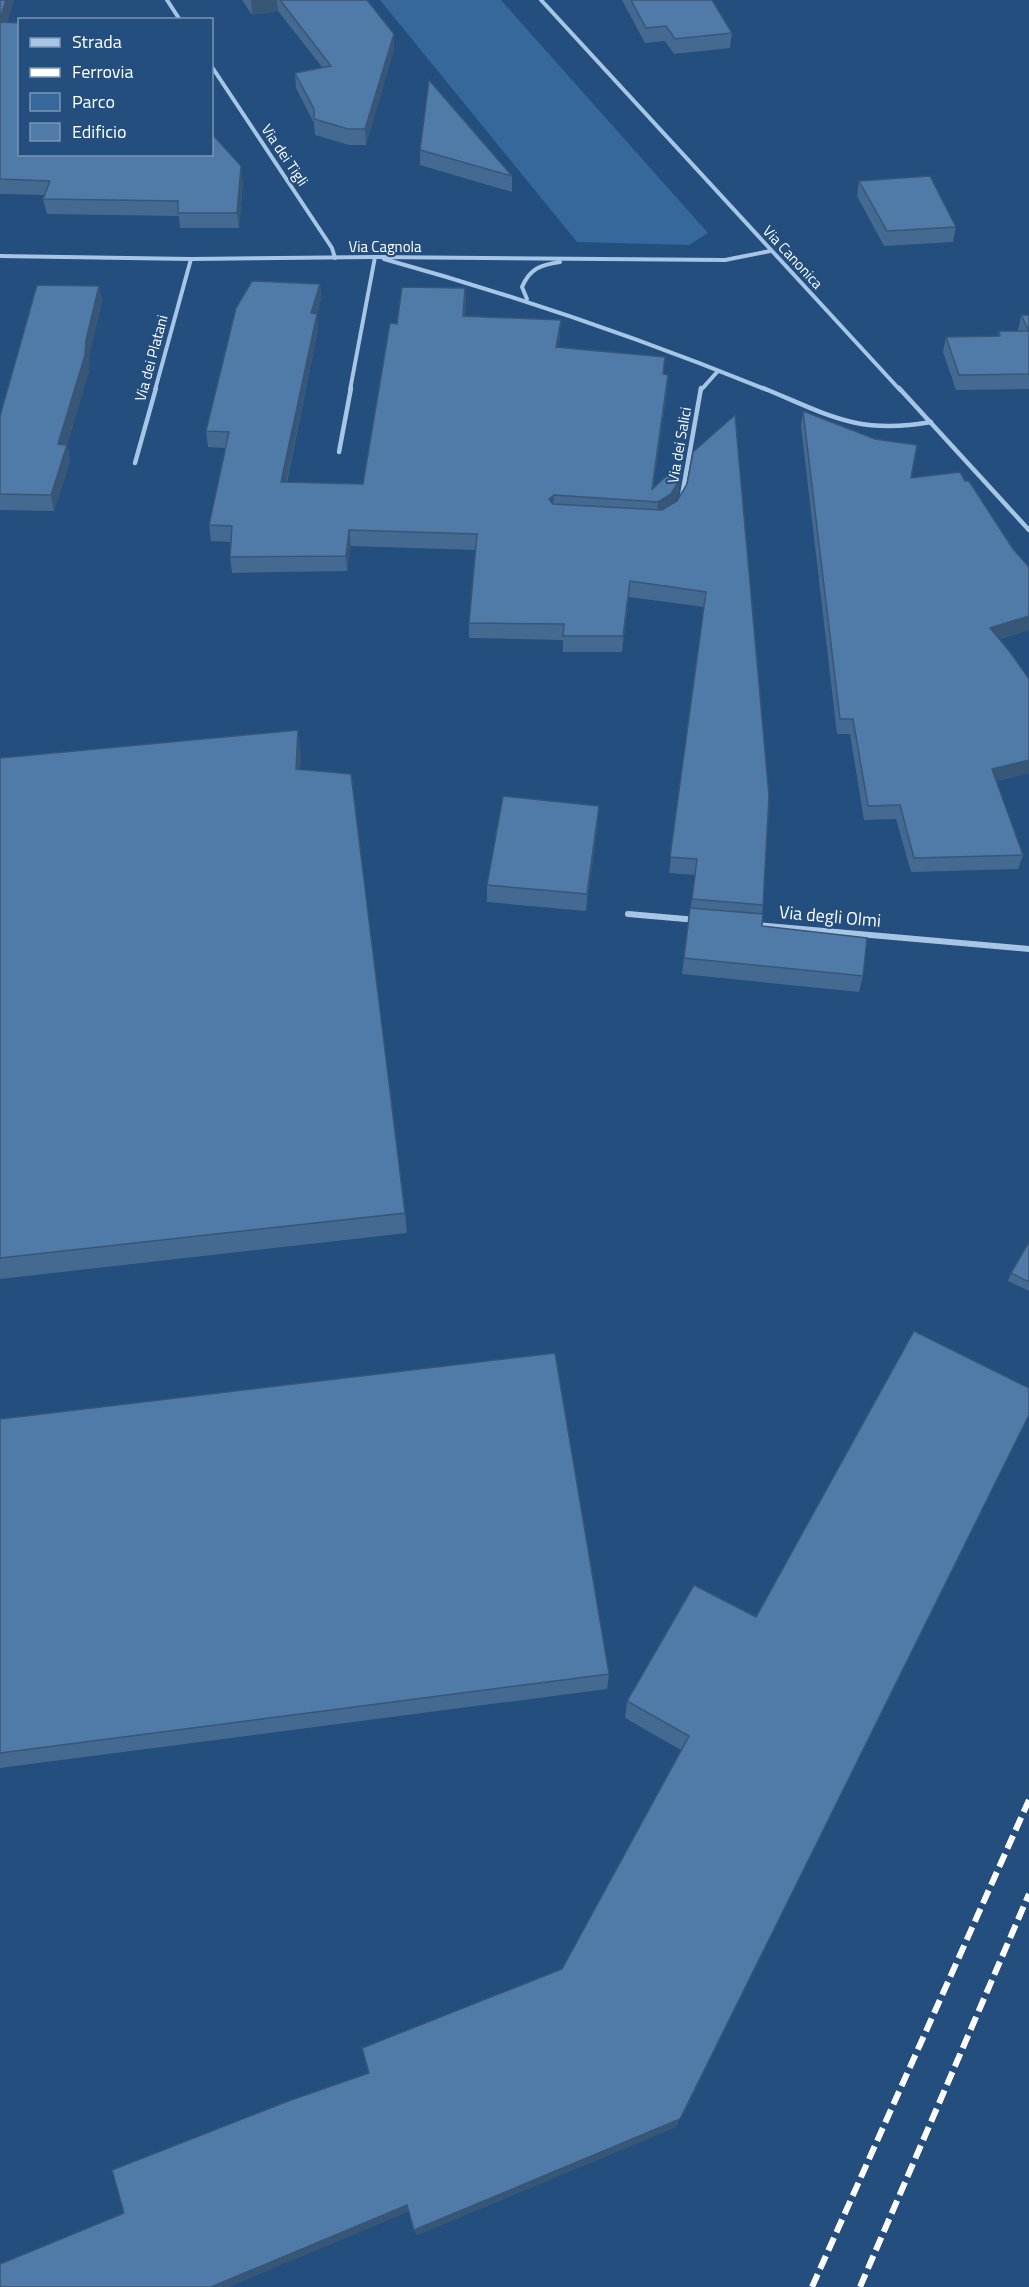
<svg xmlns="http://www.w3.org/2000/svg" width="1029" height="2287" font-family="'Titillium Web',sans-serif">
  <rect width="100%" height="100%" fill="#234e7e"/>
  <polygon fill="#36689b" points="380,0 501,0 708,233 689,245 577,242"/>
  <g fill="none" stroke-linecap="round" stroke-linejoin="round">
    <g stroke="#a7c6e6" stroke-width="4">
      <polyline points="167,0 180,20"/>
      <polyline points="541,0 900,390"/>
      <polyline points="212,67 332,248 335,258"/>
      <polyline points="0,256 191,259 375,257 725,260 770,251"/>
      <path d="M 384,259 C 514,295 642,339 767,390"/>
      <path d="M 527,299 L 522,287 C 530,268 541,265 560,262"/>
      <polyline points="155,390 191,259"/>
      <polyline points="350,390 375,257"/>
      <polyline points="701,390 718,371"/>
    </g>
    <g stroke="#a7c6e6" stroke-width="4.5">
      <path d="M 763,388 C 829,415 857,435 931,422"/>
      <polyline points="899,388 1029,530"/>
      <polyline points="339,452 351,388"/>
      <polyline points="135,463 156,388"/>
      <polyline points="682,496 701,388"/>
    </g>
    <g stroke="#a7c6e6" stroke-width="6">
      <polyline points="628,914 697,920"/>
      <polyline points="755,925 1029,949"/>
    </g>
    <g stroke="#fff" stroke-width="6" stroke-dasharray="14 6" stroke-linecap="butt">
      <polyline points="812,2287 1029,1800"/>
      <polyline points="860,2287 1029,1894"/>
    </g>
  </g>
  <g fill="#456a91">
    <polygon points="0,0 14,0 7,22 20,154 243,181 239,228 180,228 179,216 47,214 43,199 45,195 0,194"/>
    <polygon points="242,0 367,0 394,49 366,145 349,145 315,135 314,123 296,88 295,73 322,67 278,11 252,15"/>
    <polygon points="622,0 712,0 732,33 730,48 674,54 665,41 645,43"/>
    <polygon points="420,150 512,176 512,192 420,165"/>
    <polygon points="859,181 956,227 953,242 884,246 857,196"/>
    <polygon points="320,284 321,299 317,314 318,329 287,482 363,484 397,324 465,288 466,304 465,316 560,335 558,347 664,374 668,375 667,391 653,488 682,462 678,496 674,502 677,501 687,484 763,905 762,914 762,926 863,976 859,992 682,974 695,875 669,873 704,607 629,597 622,652 563,652 563,640 469,638 469,623 476,550 351,546 347,571 232,573 230,557 231,542 211,541 209,525 225,448 208,447 206,431"/>
    <polygon points="99,286 102,301 89,356 89,371 67,445 70,461 54,511 0,510 0,416"/>
    <polygon points="1021,315 1029,315 1029,389 956,390 943,352 946,337 998,336 999,331 1018,331"/>
    <polygon points="803,411 911,478 965,481 1013,549 1029,567 1029,630 999,639 1029,679 1029,773 996,781 1023,855 1018,869 911,872 896,819 864,820 850,734 837,734 801,426"/>
    <polygon points="301,754 300,769 405,1213 407,1233 0,1279 0,758"/>
    <polygon points="598,822 586,911 487,902 487,885"/>
    <polygon points="1029,1242 1029,1291 1008,1281 1011,1273"/>
    <polygon points="0,1419 609,1674 607,1689 0,1768"/>
    <polygon points="694,1585 676,2127 417,2235 414,2230 409,2211 228,2287 0,2287 124,2213 369,2073 562,1969 681,1750 625,1718 627,1701"/>
  </g>
  <g fill="#385676">
    <polygon points="6,0 14,0 2,36 0,26 0,19"/>
    <polygon points="251,0 277,0 278,11 252,15"/>
    <polygon points="394,34 394,49 366,145 365,129"/>
    <polygon points="241,166 243,181 239,228 237,213"/>
    <polygon points="320,284 321,299 317,314 318,329 283,497 281,482 311,313"/>
    <polygon points="99,286 102,301 89,356 89,371 67,445 70,461 54,511 51,495 58,444"/>
    <polygon points="465,288 466,304 463,332 463,316"/>
    <polygon points="561,320 560,335 556,362 556,347"/>
    <polygon points="668,375 667,391 651,505 652,489"/>
    <polygon points="682,462 678,496 670,510 657,517 658,502"/>
    <polygon points="554,495 553,511 549,499"/>
    <polygon points="349,530 351,546 347,571 346,556"/>
    <polygon points="630,581 629,597 622,652 623,636"/>
    <polygon points="1029,616 1029,630 986,642 990,628"/>
    <polygon points="298,730 301,754 299,792 296,769"/>
    <polygon points="1029,760 1029,773 988,783 992,769"/>
    <polygon points="599,806 598,822 586,911 587,894"/>
    <polygon points="680,2119 676,2127 417,2235 414,2230"/>
    <polygon points="407,2205 410,2211 228,2287 211,2287"/>
  </g>
  <g fill="#507ba9" stroke="#385676" stroke-width="1.5">
    <polygon points="0,0 6,0 0,19"/>
    <polygon points="280,0 367,0 394,34 365,129 348,129 314,119 314,109 295,73 331,66"/>
    <polygon points="631,0 712,0 732,33 675,39 666,26 646,28"/>
    <polygon points="0,22 20,23 20,154 212,154 212,134 241,166 237,213 178,213 178,201 43,199 50,181 0,179"/>
    <polygon points="429,80 512,176 420,150"/>
    <polygon points="930,176 956,227 887,231 859,181"/>
    <polygon points="252,281 320,284 311,313 317,314 281,482 363,484 390,323 397,324 402,287 465,288 463,316 561,320 556,347 665,357 663,374 668,375 652,489 682,462 679,481 671,494 658,502 554,495 549,499 553,504 662,510 677,501 687,484 693,452 735,415 769,796 763,905 692,899 697,859 670,857 706,592 630,581 623,636 563,636 564,624 469,623 477,534 349,530 346,556 230,557 232,526 209,525 229,432 206,431 236,308"/>
    <polygon points="37,285 99,286 86,340 85,355 58,444 67,445 51,495 0,494 0,416"/>
    <polygon points="1021,315 1029,315 1029,374 959,375 946,337 1000,336 999,331 1029,331"/>
    <polygon points="803,411 875,439 917,445 911,478 960,472 965,481 969,481 1013,549 1029,567 1029,616 990,628 1010,652 1029,679 1029,760 992,769 1023,855 914,858 900,805 868,806 853,719 840,719"/>
    <polygon points="298,730 296,769 351,774 405,1213 0,1258 0,758"/>
    <polygon points="503,796 599,806 587,894 487,885"/>
    <polygon points="690,908 763,914 762,926 867,938 863,976 684,958"/>
    <polygon points="1029,1242 1029,1282 1011,1273"/>
    <polygon points="914,1331 1029,1388 1029,1415 680,2119 414,2230 407,2205 211,2287 0,2287 0,2264 124,2213 112,2170 291,2100 369,2073 362,2048 562,1969 689,1736 627,1701 694,1585 756,1617"/>
    <polygon points="555,1353 609,1674 0,1753 0,1419"/>
  </g>
  <g text-anchor="middle" dominant-baseline="central" stroke-width="4.5" stroke-linejoin="round" paint-order="stroke">
    <g font-size="15" fill="#fff" stroke="#234e7e">
      <text transform="translate(285 155) rotate(56)">Via dei Tigli</text>
      <text x="385" y="246">Via Cagnola</text>
      <text transform="translate(793 257) rotate(47)">Via Canonica</text>
      <text transform="translate(151 358) rotate(-75)">Via dei Platani</text>
      <text transform="translate(679 445) rotate(-80)">Via dei Salici</text>
    </g>
    <g font-size="18" fill="#fff" stroke="#234e7e">
      <text transform="translate(830 916) rotate(5)">Via degli Olmi</text>
    </g>
  </g>
  <rect x="18" y="18" width="195" height="138" fill="#234e7e" stroke="#7b95b2" stroke-width="1.5"/>
  <rect x="30" y="38" width="30" height="9" fill="#a7c6e6" stroke="#7b95b2" stroke-width="1.5"/>
  <text x="72" y="48" font-size="18" fill="#ffffff">Strada</text>
  <rect x="30" y="68" width="30" height="9" fill="#ffffff" stroke="#7b95b2" stroke-width="1.5"/>
  <text x="72" y="78" font-size="18" fill="#ffffff">Ferrovia</text>
  <rect x="30" y="93" width="30" height="18" fill="#36689b" stroke="#7b95b2" stroke-width="1.5"/>
  <text x="72" y="108" font-size="18" fill="#ffffff">Parco</text>
  <rect x="30" y="123" width="30" height="18" fill="#507ba9" stroke="#7b95b2" stroke-width="1.5"/>
  <text x="72" y="138" font-size="18" fill="#ffffff">Edificio</text>
</svg>
